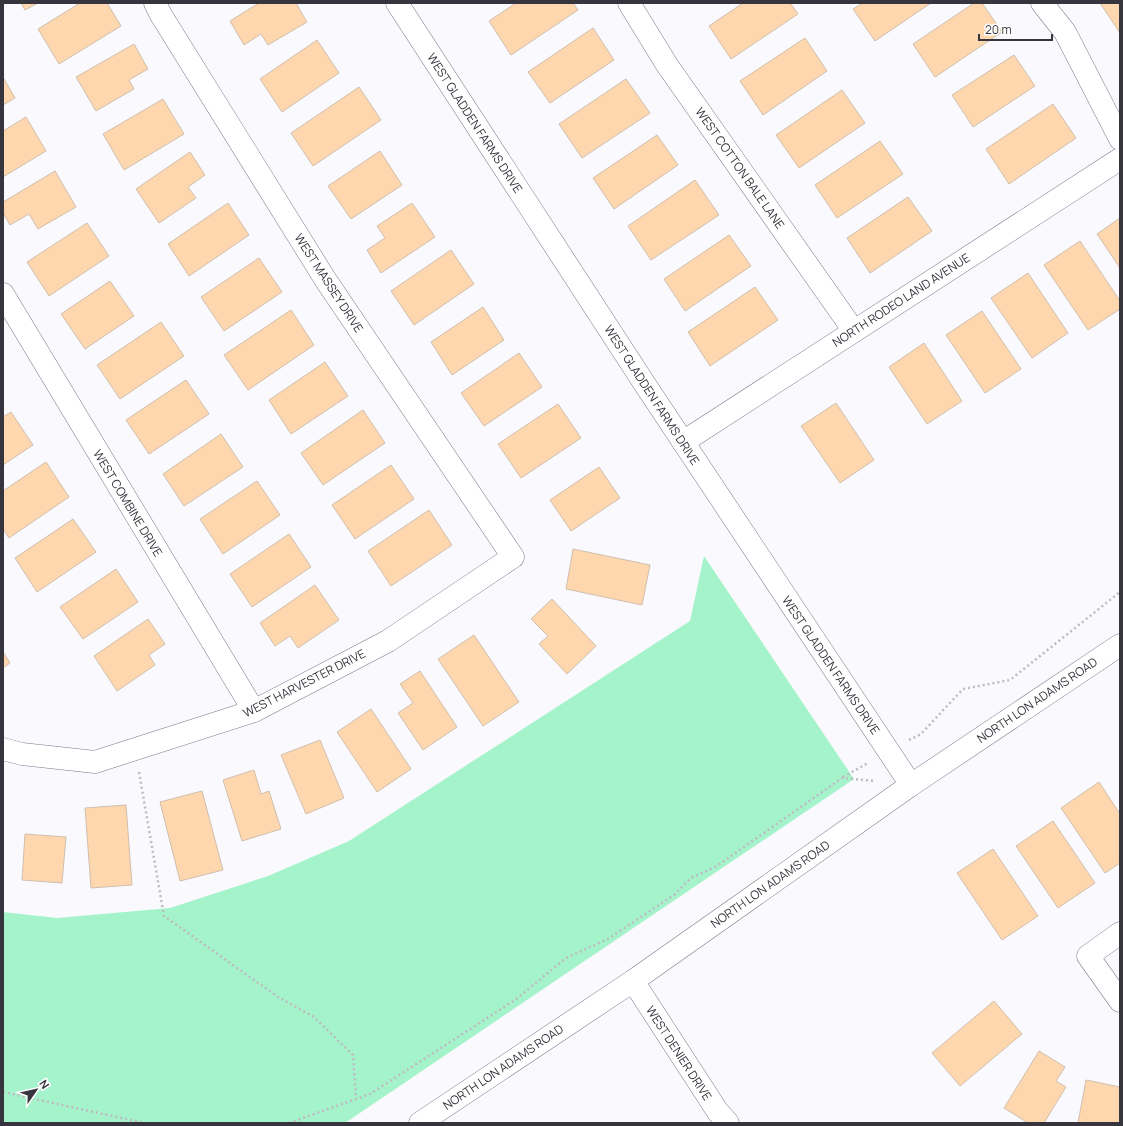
<svg xmlns="http://www.w3.org/2000/svg" width="1123" height="1126" font-family="Manrope,sans-serif">
  <rect width="100%" height="100%" fill="#faf9fd"/>
  <polygon fill="#a5f3cb" points="704,556 854,779 345,1123 3,1123 3,912 57,918 170,908 268,876 349,841 690,621"/>
  <g fill="#fed7ae" stroke="#d0bfae">
    <polygon points="21,3 38,3 25,10"/>
    <polygon points="80,3 107,3 121,26 59,64 38,29"/>
    <polygon points="259,3 296,3 307,22 268,45 261,34 244,45 230,21"/>
    <polygon points="516,3 573,3 578,10 511,55 489,21"/>
    <polygon points="743,3 790,3 798,14 731,59 709,26"/>
    <polygon points="863,3 931,3 875,41 853,9"/>
    <polygon points="974,3 982,3 1002,32 935,77 913,44"/>
    <polygon points="1100,3 1120,3 1120,33"/>
    <polygon points="593,28 614,60 550,103 528,72"/>
    <polygon points="805,38 827,71 763,115 740,81"/>
    <polygon points="317,40 339,73 282,112 260,79"/>
    <polygon points="134,44 148,69 129,80 134,89 96,111 76,77"/>
    <polygon points="1014,55 1035,86 973,127 952,95"/>
    <polygon points="3,77 15,98 3,105"/>
    <polygon points="626,79 650,113 582,158 559,124"/>
    <polygon points="359,87 381,120 313,166 291,133"/>
    <polygon points="842,90 865,123 799,168 776,135"/>
    <polygon points="163,99 184,134 124,170 103,134"/>
    <polygon points="1053,104 1076,138 1009,184 986,149"/>
    <polygon points="26,117 46,151 3,177 3,131"/>
    <polygon points="657,135 678,165 614,209 593,178"/>
    <polygon points="880,141 903,174 837,218 815,185"/>
    <polygon points="380,151 402,185 351,219 328,186"/>
    <polygon points="190,152 205,175 188,187 196,198 159,223 136,189"/>
    <polygon points="55,171 76,207 38,229 29,214 10,225 3,213 3,202"/>
    <polygon points="695,180 719,215 651,260 628,226"/>
    <polygon points="908,197 932,231 870,273 847,238"/>
    <polygon points="228,203 249,235 189,276 168,244"/>
    <polygon points="412,203 435,237 381,273 367,250 385,238 377,226"/>
    <polygon points="1120,218 1120,268 1097,234"/>
    <polygon points="87,223 109,256 49,296 27,262"/>
    <polygon points="729,235 751,266 685,311 664,279"/>
    <polygon points="1080,241 1120,301 1120,309 1088,330 1044,265"/>
    <polygon points="451,250 474,284 414,325 391,291"/>
    <polygon points="259,258 282,292 224,331 201,297"/>
    <polygon points="1028,273 1068,333 1032,358 991,298"/>
    <polygon points="110,281 134,316 85,349 61,314"/>
    <polygon points="755,287 778,320 710,366 688,332"/>
    <polygon points="483,307 504,340 452,375 431,342"/>
    <polygon points="291,310 314,345 248,390 224,355"/>
    <polygon points="982,311 1021,369 985,393 946,335"/>
    <polygon points="161,322 184,356 120,399 97,365"/>
    <polygon points="924,343 962,401 927,424 889,367"/>
    <polygon points="519,353 542,387 484,426 461,393"/>
    <polygon points="325,362 348,396 291,434 269,400"/>
    <polygon points="186,380 209,414 149,454 126,420"/>
    <polygon points="836,403 874,460 840,483 801,426"/>
    <polygon points="558,404 581,438 521,478 498,444"/>
    <polygon points="363,410 385,443 323,485 301,453"/>
    <polygon points="11,412 33,445 3,465 3,417"/>
    <polygon points="221,434 243,467 184,506 163,474"/>
    <polygon points="46,462 69,497 9,538 3,529 3,491"/>
    <polygon points="391,465 414,499 355,539 332,505"/>
    <polygon points="599,467 620,498 571,531 550,500"/>
    <polygon points="257,481 280,515 223,554 200,519"/>
    <polygon points="429,510 452,545 391,586 368,551"/>
    <polygon points="73,519 96,552 37,592 15,558"/>
    <polygon points="289,534 311,567 252,607 230,574"/>
    <polygon points="573,549 650,565 642,605 566,589"/>
    <polygon points="116,569 138,602 83,639 60,607"/>
    <polygon points="315,585 339,620 298,648 290,636 275,646 260,623"/>
    <polygon points="552,599 596,646 567,674 539,644 548,636 531,619"/>
    <polygon points="148,619 165,644 149,655 155,665 117,691 94,656"/>
    <polygon points="474,635 519,702 483,726 438,659"/>
    <polygon points="3,652 10,663 3,668"/>
    <polygon points="420,671 457,727 423,750 398,713 413,703 400,684"/>
    <polygon points="371,709 411,769 377,792 337,732"/>
    <polygon points="320,740 344,798 306,814 281,755"/>
    <polygon points="254,770 261,794 269,791 281,829 242,841 223,780"/>
    <polygon points="1099,782 1120,814 1120,863 1105,873 1061,808"/>
    <polygon points="202,791 223,870 180,881 160,802"/>
    <polygon points="126,805 132,885 91,888 85,808"/>
    <polygon points="1053,821 1095,883 1058,908 1016,846"/>
    <polygon points="25,834 66,837 62,883 22,880"/>
    <polygon points="993,849 1038,916 1002,940 957,873"/>
    <polygon points="994,1001 1022,1034 960,1086 932,1053"/>
    <polygon points="1039,1051 1065,1067 1056,1081 1066,1087 1044,1123 1028,1123 1004,1108"/>
    <polygon points="1086,1080 1120,1087 1120,1123 1078,1123"/>
  </g>
  <g fill="none" stroke-linecap="round" stroke-linejoin="round">
    <g stroke="#7e788c" stroke-width="23">
      <g id="minor">
        <polyline points="397,3 644,383 911,785"/>
        <polyline points="629,3 667,65 854,331"/>
        <polyline points="1042,3 1065,32 1120,139"/>
        <polyline points="3,294 254,711"/>
        <polyline points="683,442 1120,159"/>
        <polyline points="3,749 22,754 95,762 254,711 388,641 513,557 325,279 161,15 155,3"/>
        <polyline points="1120,933 1088,956 1120,1001"/>
        <polyline points="633,981 718,1112 728,1123"/>
        <polyline points="420,1123 633,981 911,785 1120,645"/>
      </g>
    </g>
    <g stroke="#bdbbc1" stroke-width="2.5" stroke-dasharray="2 3" stroke-linecap="butt">
      <polyline points="909,740 921,734 963,689 1010,680 1120,592"/>
      <polyline points="139,772 164,916 278,997 314,1017 353,1055 356,1099"/>
      <polyline points="843,777 868,763"/>
      <polyline points="3,1092 144,1123"/>
      <polyline points="289,1123 370,1094 515,1000 566,958 608,939 674,895 691,878 717,866 842,778 875,781"/>
    </g>
    <use href="#minor" stroke="#fff" stroke-width="22"/>
  </g>
  <g text-anchor="middle" dominant-baseline="central" stroke-width="4" stroke-linejoin="round" paint-order="stroke">
    <g font-size="12" fill="#36343c" stroke="#fff">
      <text transform="translate(475 123) rotate(57)">WEST GLADDEN FARMS DRIVE</text>
      <text transform="translate(740 168) rotate(55)">WEST COTTON BALE LANE</text>
      <text transform="translate(329 283) rotate(57)">WEST MASSEY DRIVE</text>
      <text transform="translate(901 300) rotate(-33)">NORTH RODEO LAND AVENUE</text>
      <text transform="translate(652 395) rotate(57)">WEST GLADDEN FARMS DRIVE</text>
      <text transform="translate(128 503) rotate(59)">WEST COMBINE DRIVE</text>
      <text transform="translate(831 665) rotate(56)">WEST GLADDEN FARMS DRIVE</text>
      <text transform="translate(304 683) rotate(-27)">WEST HARVESTER DRIVE</text>
      <text transform="translate(1037 700) rotate(-34)">NORTH LON ADAMS ROAD</text>
      <text transform="translate(770 884) rotate(-35)">NORTH LON ADAMS ROAD</text>
      <text transform="translate(679 1053) rotate(57)">WEST DENIER DRIVE</text>
      <text transform="translate(503 1067) rotate(-34)">NORTH LON ADAMS ROAD</text>
    </g>
  </g>
  <rect width="1123" height="1126" fill="none" stroke="#36343c" stroke-width="8"/>
  <g transform="translate(36 1090) rotate(56)" stroke="#ffffff" stroke-width="3" paint-order="stroke">
  <path d="M0-3L7 15L0 10L-7 15Z" fill="#36343c"/>
  <text y="-6" font-size="11" font-weight="bold" text-anchor="middle" fill="#36343c">N</text>
  </g>
  <path d="M979 34v6h73v-6" fill="none" stroke="#36343c" stroke-width="2"/>
  <text x="985" y="34" font-size="12" fill="#36343c" stroke="#ffffff" stroke-width="3" paint-order="stroke">20 m</text>
</svg>
